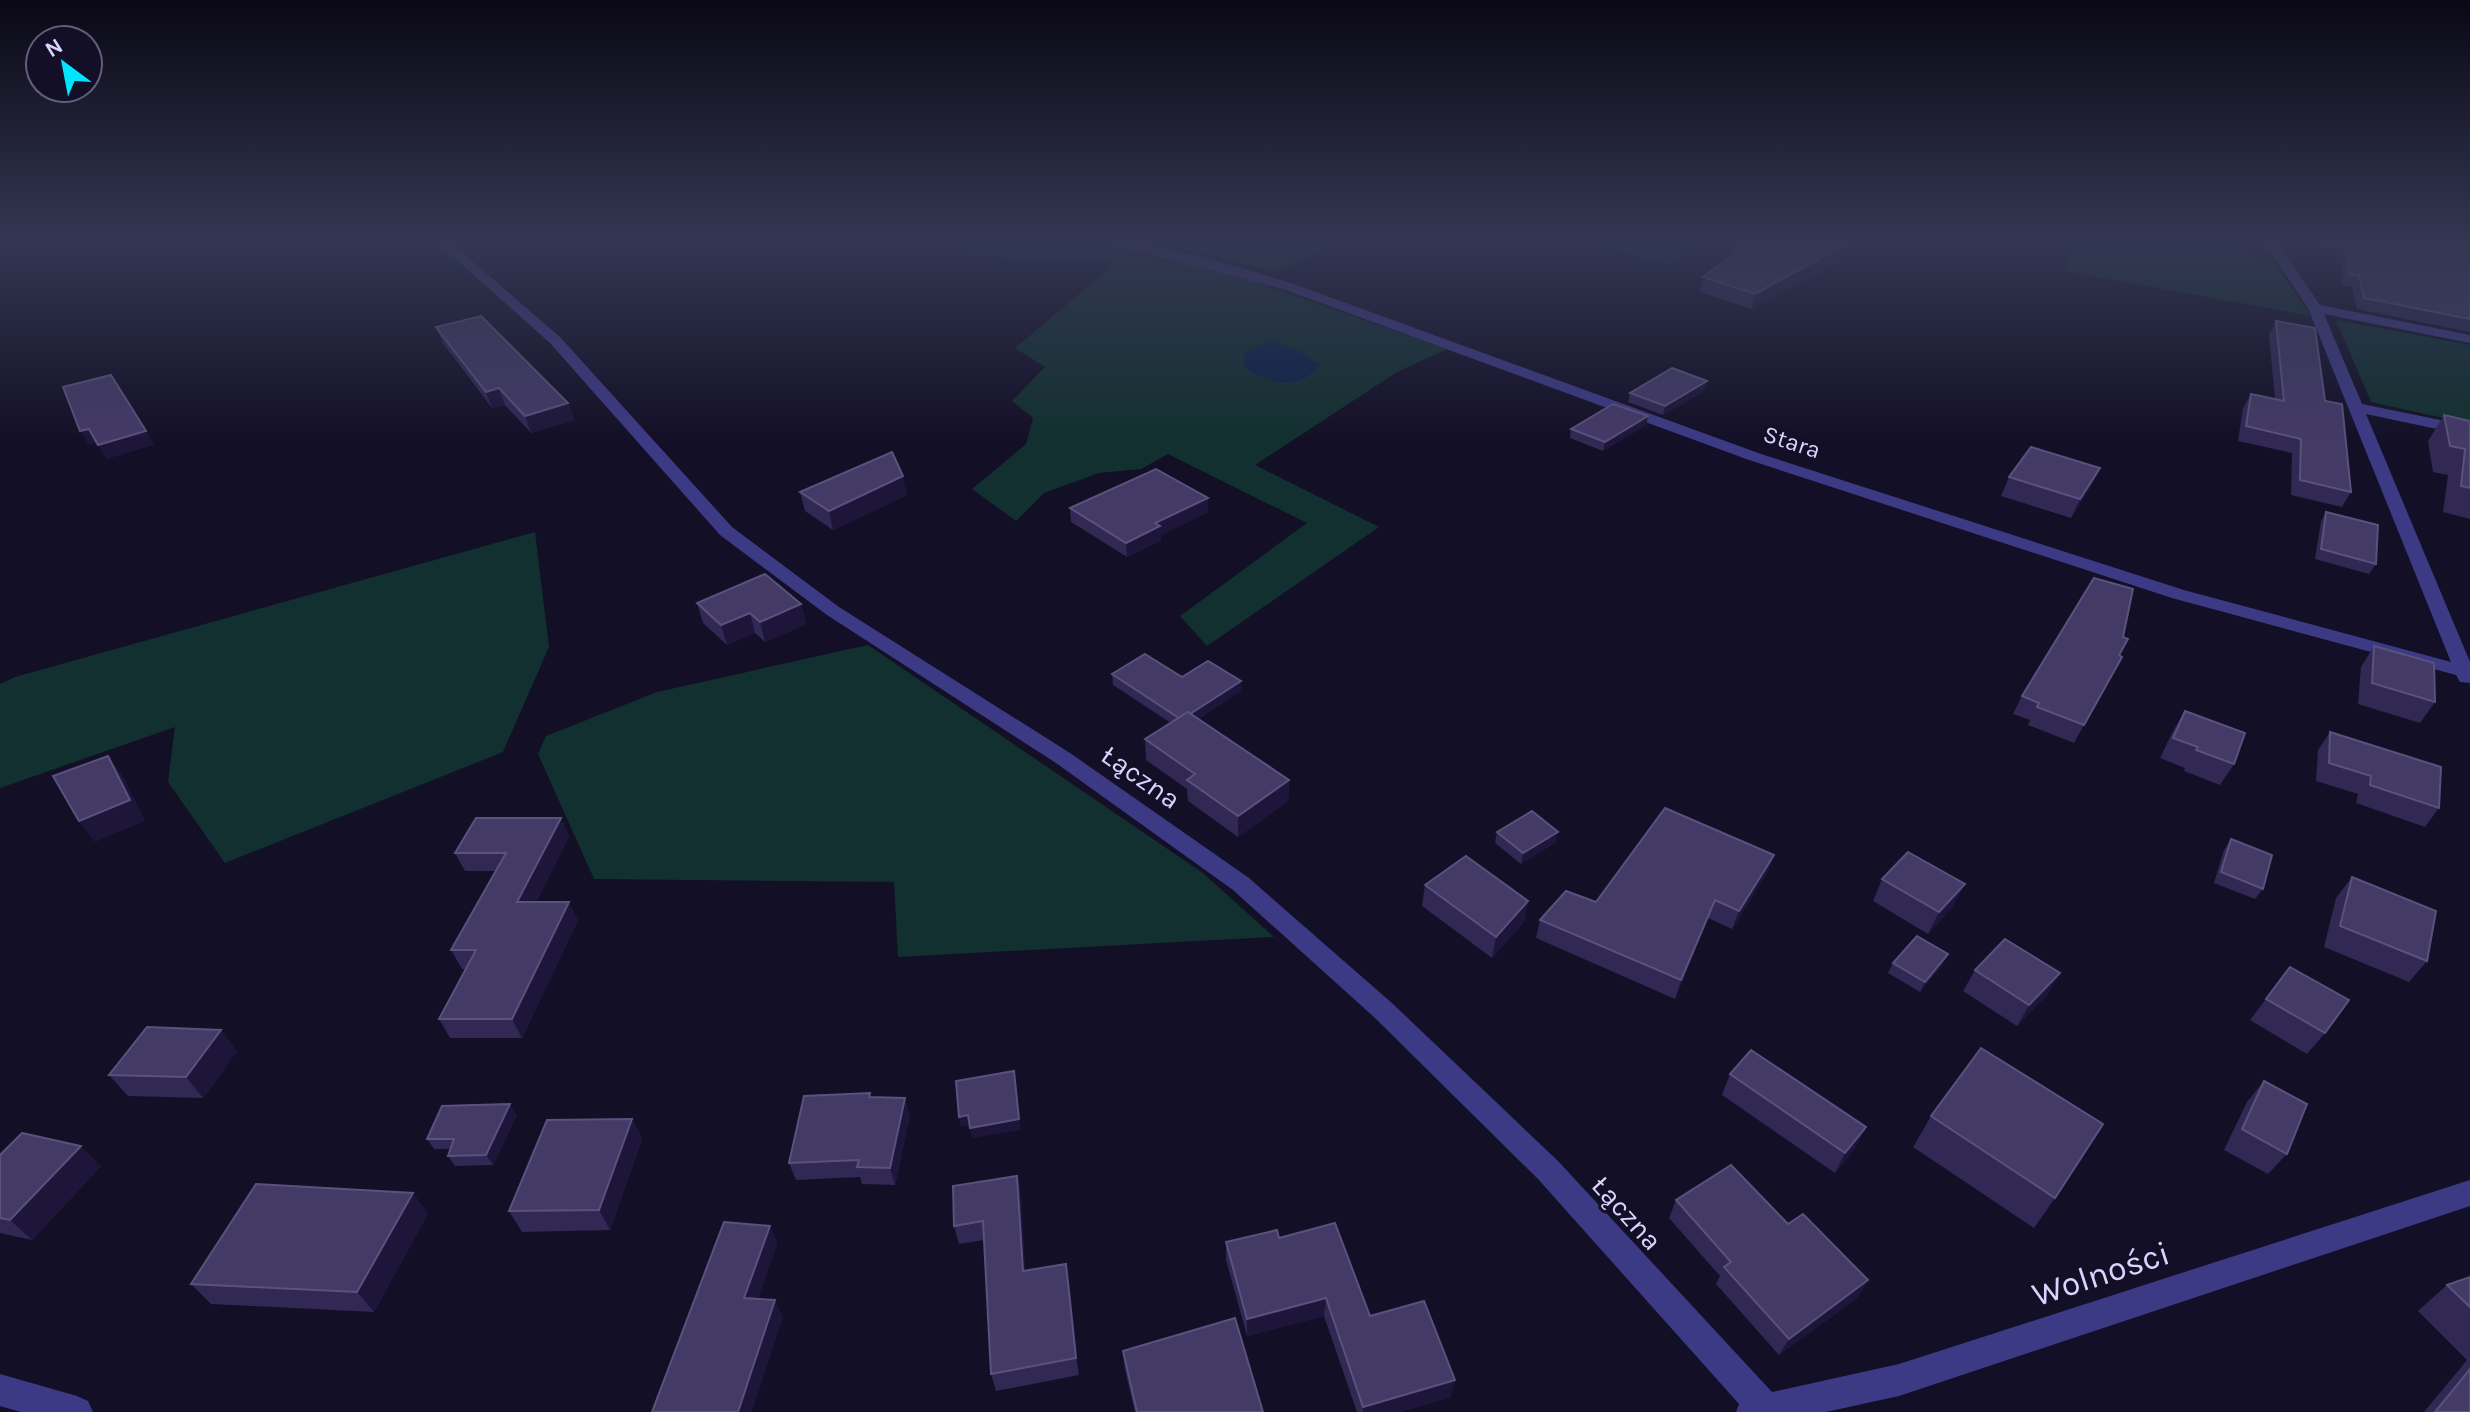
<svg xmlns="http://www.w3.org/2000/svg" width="2470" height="1412" font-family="Karla,sans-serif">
  <rect width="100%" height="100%" fill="#130f26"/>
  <g fill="#12302f">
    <polygon points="1140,243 1338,243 1273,272 1201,252 1169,249"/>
    <polygon points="1590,243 1688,243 1669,264"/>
    <polygon points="2078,243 2169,243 2264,258 2275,265 2311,316 2065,271"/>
    <polygon points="1124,252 1227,272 1447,349 1397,372 1255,465 1379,527 1207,646 1180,616 1307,523 1168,454 1141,469 1099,473 1044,493 1016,521 972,489 1026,444 1033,418 1012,401 1045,367 1015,348 1116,263 951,254"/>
    <polygon points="2336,320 2470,345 2470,424 2371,402"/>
    <polygon points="535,532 549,647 503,752 225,863 168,782 175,727 0,788 0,684 15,677"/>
    <polygon points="868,645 1203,873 1274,937 898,957 894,882 594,879 538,754 546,736 657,692"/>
  </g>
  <path fill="#0c2248" d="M 1271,341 L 1297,350 L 1320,365 C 1295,394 1273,382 1244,368 L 1245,352 Z"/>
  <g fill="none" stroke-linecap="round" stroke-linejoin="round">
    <g fill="#3d3a85" fill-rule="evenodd">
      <polygon points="438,243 451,243 560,337 732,527 839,607 1070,753 1249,878 1393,1004 1558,1161 1772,1392 1899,1364 2470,1180 2470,1206 1899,1396 1826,1412 1736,1412 1739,1404 1538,1179 1375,1018 1233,890 1056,763 827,615 720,535 550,343"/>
      <path d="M 1104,243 C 1160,242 1237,267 1291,283 L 1761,454 L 2184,590 L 2451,662 L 2308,308 L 2265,243 L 2277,243 L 2320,305 L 2470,335 L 2470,343 L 2324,314 L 2362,404 L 2470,426 L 2470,436 L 2366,414 L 2470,662 L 2470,683 L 2460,682 L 2456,675 L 2172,598 L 1749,460 L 1283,289 Z"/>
      <polygon points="0,1374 77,1396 88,1401 93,1412 21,1412 0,1406"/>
    </g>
  </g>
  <g fill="#312854">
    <polygon points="2304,243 2470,243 2470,332 2357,309 2352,287 2342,285 2343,249"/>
    <polygon points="1839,260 1752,309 1700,292 1703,277"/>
    <polygon points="2276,321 2325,401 2351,492 2342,507 2291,495 2292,453 2238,441 2243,408 2251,394 2275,399 2269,335"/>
    <polygon points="436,327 568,403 574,420 531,433 505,405 492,408 443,343"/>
    <polygon points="1705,390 1663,415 1628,402 1630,393"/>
    <polygon points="2444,415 2470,421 2470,519 2443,512 2448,475 2433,472 2428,441"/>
    <polygon points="1648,416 1646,425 1603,451 1570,438 1571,429"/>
    <polygon points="2009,477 2091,486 2071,518 2001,496"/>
    <polygon points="800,492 907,495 833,530 805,511"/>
    <polygon points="1070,508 1208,512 1161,535 1161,540 1127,557 1071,522"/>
    <polygon points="2326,512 2376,564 2369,574 2315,559 2321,521"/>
    <polygon points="697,603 801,604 806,624 765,642 755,633 727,645 703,623"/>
    <polygon points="2374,646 2435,702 2420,723 2358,704 2361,667"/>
    <polygon points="2119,655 2122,657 2074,743 2028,725 2030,720 2013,714 2022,696"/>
    <polygon points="1112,674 1241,681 1241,691 1198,719 1289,780 1288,801 1238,837 1188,801 1187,789 1146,760 1145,739 1171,723 1113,685"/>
    <polygon points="2185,711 2234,764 2220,785 2184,771 2185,768 2160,758 2173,731"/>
    <polygon points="2330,732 2439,808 2425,827 2356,803 2358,794 2316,781 2318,750"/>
    <polygon points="561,818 569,836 536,902 578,920 522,1038 450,1038 439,1019 466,969 462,969 451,950 496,871 465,871 455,853"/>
    <polygon points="1497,832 1556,842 1521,864 1495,843"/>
    <polygon points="2231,839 2263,889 2255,899 2214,883 2224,850"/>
    <polygon points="1774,855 1767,873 1732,929 1708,918 1675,999 1536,938 1540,920 1596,902"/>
    <polygon points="2352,877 2427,961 2409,982 2324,947 2336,898"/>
    <polygon points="1882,879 1954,905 1928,934 1873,901"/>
    <polygon points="1425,885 1528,901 1524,922 1492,958 1422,906"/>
    <polygon points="1948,954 1942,965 1920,992 1888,973 1893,963"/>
    <polygon points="2290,967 2325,1033 2307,1054 2250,1020"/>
    <polygon points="1975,970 2048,994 2017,1026 1963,991"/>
    <polygon points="237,1051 203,1098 128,1096 109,1075"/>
    <polygon points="1730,1074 1866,1127 1855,1148 1835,1173 1722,1095"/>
    <polygon points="2264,1081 2287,1154 2268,1174 2224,1150 2247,1102"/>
    <polygon points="870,1093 871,1097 910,1115 895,1185 862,1184 860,1177 796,1180 789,1163"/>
    <polygon points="517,1115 493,1165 455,1166 448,1156 450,1149 434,1149 427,1139"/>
    <polygon points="1931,1116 2055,1198 2034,1228 1913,1147"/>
    <polygon points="632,1119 642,1139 610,1230 522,1232 509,1211"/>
    <polygon points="0,1155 101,1166 32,1240 0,1233"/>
    <polygon points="1017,1176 1021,1194 1025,1271 1069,1281 1079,1375 996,1391 991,1374 984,1240 959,1244 954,1226"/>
    <polygon points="1676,1200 1788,1224 1868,1280 1858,1297 1779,1355 1716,1284 1720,1276 1669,1218"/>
    <polygon points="428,1213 374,1312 211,1304 191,1284"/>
    <polygon points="1279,1238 1370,1316 1451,1397 1400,1412 1357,1412 1324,1316 1247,1336 1226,1260 1226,1242"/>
    <polygon points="2470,1277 2470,1412 2424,1412 2467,1360 2418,1311 2447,1285"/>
    <polygon points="1123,1351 1263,1412 1135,1412 1125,1370"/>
  </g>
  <g fill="#1d163a">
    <polygon points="1843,246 1839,260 1752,309 1755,294"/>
    <polygon points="1707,381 1705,390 1663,415 1665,406"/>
    <polygon points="499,388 505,405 492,408 486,392"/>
    <polygon points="568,403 574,420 531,433 525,416"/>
    <polygon points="1648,416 1646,425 1603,451 1605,442"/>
    <polygon points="89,429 97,443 89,445 80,431"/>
    <polygon points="146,431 154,445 107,459 98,445"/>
    <polygon points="2100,468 2091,486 2071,518 2080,499"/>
    <polygon points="903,476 907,495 833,530 829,511"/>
    <polygon points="1208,498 1208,512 1161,535 1161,540 1127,557 1126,543 1155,523"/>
    <polygon points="801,604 806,624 765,642 760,622"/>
    <polygon points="750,613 755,633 727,645 721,625"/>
    <polygon points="1241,681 1241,691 1182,729 1181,719"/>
    <polygon points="108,756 123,776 145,821 95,842 79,821"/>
    <polygon points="1289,780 1288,801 1238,837 1238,816"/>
    <polygon points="561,818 569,836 526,921 517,902"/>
    <polygon points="1558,832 1556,842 1521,864 1523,853"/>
    <polygon points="1774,855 1767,873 1732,929 1739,911"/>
    <polygon points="1965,884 1954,905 1928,934 1939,912"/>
    <polygon points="1715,900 1708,918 1675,999 1681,980"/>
    <polygon points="1528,901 1524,922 1492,958 1496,937"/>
    <polygon points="569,902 578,920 522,1038 512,1019"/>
    <polygon points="1948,954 1942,965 1920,992 1925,982"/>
    <polygon points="2060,973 2048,994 2017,1026 2029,1005"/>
    <polygon points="221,1030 237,1051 203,1098 186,1077"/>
    <polygon points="1014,1071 1021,1130 972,1138 970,1128"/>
    <polygon points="905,1098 910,1115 895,1185 890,1168"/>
    <polygon points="510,1104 517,1115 493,1165 486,1155"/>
    <polygon points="968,1115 971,1125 961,1127 959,1117"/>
    <polygon points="632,1119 642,1139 610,1230 599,1210"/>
    <polygon points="1866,1127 1855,1148 1835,1173 1845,1153"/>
    <polygon points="81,1146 101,1166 32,1240 10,1220"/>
    <polygon points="1017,1176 1021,1194 1026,1289 1023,1271"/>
    <polygon points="413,1193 428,1213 374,1312 357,1292"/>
    <polygon points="770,1226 778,1243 752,1315 744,1298"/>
    <polygon points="1066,1264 1069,1281 1079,1375 1076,1358"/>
    <polygon points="1868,1280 1858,1297 1779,1355 1789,1339"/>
    <polygon points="1326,1298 1324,1316 1247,1336 1247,1319"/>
    <polygon points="775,1300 783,1317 752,1412 738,1412"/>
    <polygon points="1455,1380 1451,1397 1400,1412 1363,1412 1363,1407"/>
  </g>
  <g fill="#433a66" stroke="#5a527e" stroke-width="2">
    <polygon points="1748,243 1831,243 1843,246 1755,294 1703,277"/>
    <polygon points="2349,243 2470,243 2470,319 2364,298 2359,276 2348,274"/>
    <polygon points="481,316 568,403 525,416 499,388 486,392 436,327"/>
    <polygon points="2276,321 2315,328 2325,401 2342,404 2351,492 2300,480 2301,439 2246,426 2251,394 2284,401"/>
    <polygon points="1672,368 1707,381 1665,406 1630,393"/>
    <polygon points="111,375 146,431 98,445 89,429 80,431 63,387"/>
    <polygon points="1613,404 1648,416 1605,442 1571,429"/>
    <polygon points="2444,415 2470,421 2470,488 2461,486 2465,449 2450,446"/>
    <polygon points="2031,447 2100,468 2080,499 2009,477"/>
    <polygon points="892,452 903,476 829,511 800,492"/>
    <polygon points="1156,469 1208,498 1155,523 1160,526 1126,543 1070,508"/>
    <polygon points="2326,512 2378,525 2376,564 2321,549"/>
    <polygon points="765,574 801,604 760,622 750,613 721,625 697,603"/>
    <polygon points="2094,578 2133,589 2123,637 2128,639 2119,655 2122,657 2084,725 2037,707 2039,703 2022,696"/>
    <polygon points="2374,646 2434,663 2435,702 2372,683"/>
    <polygon points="1145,654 1182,677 1208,661 1241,681 1190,714 1188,712 1179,718 1112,674"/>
    <polygon points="2185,711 2245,733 2234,764 2196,750 2198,747 2173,738"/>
    <polygon points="1188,712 1289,780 1238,816 1187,780 1195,774 1145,739"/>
    <polygon points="2330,732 2441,767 2439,808 2370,785 2371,776 2329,763"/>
    <polygon points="108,756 130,800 79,821 53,776"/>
    <polygon points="1665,808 1774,855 1739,911 1715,900 1681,980 1540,920 1566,891 1596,902"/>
    <polygon points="1532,811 1558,832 1523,853 1497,832"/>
    <polygon points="476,818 561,818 517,902 569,902 512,1019 439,1019 476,950 451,950 506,853 455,853"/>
    <polygon points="2231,839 2272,855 2263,889 2221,872"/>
    <polygon points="1908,852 1965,884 1939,912 1882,879"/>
    <polygon points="1466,856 1528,901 1496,937 1425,885"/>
    <polygon points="2352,877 2436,911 2427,961 2340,926"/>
    <polygon points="1917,936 1948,954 1925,982 1893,963"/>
    <polygon points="2005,939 2060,973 2029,1005 1975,970"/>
    <polygon points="2290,967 2349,1000 2325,1033 2266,999"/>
    <polygon points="147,1027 221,1030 186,1077 109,1075"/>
    <polygon points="1981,1048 2103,1124 2055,1198 1931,1116"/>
    <polygon points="1751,1050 1866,1127 1845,1153 1730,1074"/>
    <polygon points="1014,1071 1019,1119 970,1128 968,1115 959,1117 956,1081"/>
    <polygon points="2264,1081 2307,1104 2287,1154 2242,1129"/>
    <polygon points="870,1093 869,1097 905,1098 890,1168 857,1167 859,1160 789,1163 804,1096"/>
    <polygon points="510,1104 486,1155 448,1156 454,1139 427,1139 442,1106"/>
    <polygon points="632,1119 599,1210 509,1211 547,1120"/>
    <polygon points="22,1133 81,1146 10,1220 0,1218 0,1155"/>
    <polygon points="1731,1165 1788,1224 1803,1214 1868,1280 1789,1339 1724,1267 1731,1262 1676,1200"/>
    <polygon points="1017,1176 1023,1271 1066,1264 1076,1358 991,1374 983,1221 954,1226 953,1186"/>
    <polygon points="256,1184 413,1193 357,1292 191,1284"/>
    <polygon points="724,1222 770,1226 744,1298 775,1300 738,1412 652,1412"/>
    <polygon points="1335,1223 1370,1316 1424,1301 1455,1380 1363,1407 1326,1298 1247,1319 1226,1242 1277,1230 1279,1238"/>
    <polygon points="2470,1277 2470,1307 2447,1285"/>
    <polygon points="1235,1318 1263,1412 1137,1412 1123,1351"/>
    <polygon points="2470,1369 2470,1412 2435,1412"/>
  </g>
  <linearGradient id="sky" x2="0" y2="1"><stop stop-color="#0a0815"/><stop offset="0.55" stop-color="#333752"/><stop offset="1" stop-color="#333752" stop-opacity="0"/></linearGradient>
  <rect width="2470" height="441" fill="url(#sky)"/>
  <g text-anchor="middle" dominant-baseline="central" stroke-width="6" stroke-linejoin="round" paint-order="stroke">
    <g font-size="24" fill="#d9d4ff" stroke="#130f26">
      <text transform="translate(1792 442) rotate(18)">Stara</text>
    </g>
    <g font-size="28" fill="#d9d4ff" stroke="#130f26">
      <text transform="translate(1141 777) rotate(35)">Łączna</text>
      <text transform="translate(1627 1213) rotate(48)">Łączna</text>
    </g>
    <g font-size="34" fill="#d9d4ff" stroke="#130f26">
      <text transform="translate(2101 1274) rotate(-18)">Wolności</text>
    </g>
  </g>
  <g transform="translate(64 64) rotate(328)"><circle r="38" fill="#130f26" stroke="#625e7d" stroke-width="2"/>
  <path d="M0-6L14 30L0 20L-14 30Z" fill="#00e5ff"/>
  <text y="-12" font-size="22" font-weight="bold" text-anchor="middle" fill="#d9d4ff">N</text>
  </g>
</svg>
